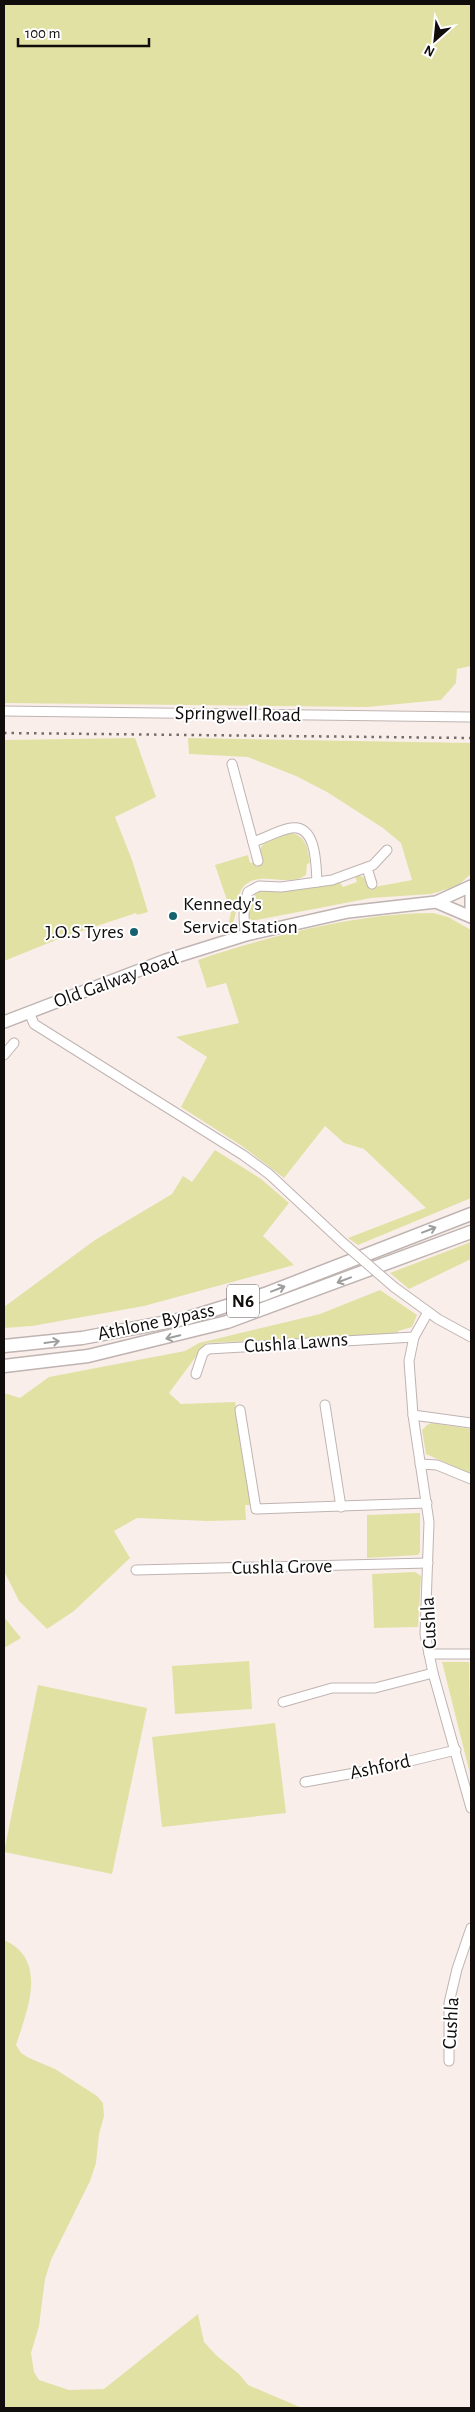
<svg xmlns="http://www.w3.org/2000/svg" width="475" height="2412" font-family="'Alegreya Sans',sans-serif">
  <rect width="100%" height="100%" fill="#faeeeb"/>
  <g fill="#e1e1a4">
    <polygon points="4,4 471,4 471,666 457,669 456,683 441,700 367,707 4,703"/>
    <polygon points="135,738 156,797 115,817 132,860 148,912 137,915 136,913 61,938 4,961 4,740"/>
    <path d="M 188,738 L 471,743 L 471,874 L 457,886 L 431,894 L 371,898 L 252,921 C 242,910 254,898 258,890 L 294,890 L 339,881 L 343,887 L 357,882 L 355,876 L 359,875 L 366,879 L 369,888 L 412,880 L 401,843 L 383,828 L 327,792 L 296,776 L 248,757 L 189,754 Z"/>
    <path d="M 291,833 C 307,836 308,850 310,863 L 307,864 L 306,875 C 288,888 263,870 245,885 C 233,896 240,922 228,927 L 231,912 L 215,865 L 248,855 L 250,863 L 260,861 L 260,849 L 264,843 Z"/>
    <path d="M 433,913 L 448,917 L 471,930 L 471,1198 L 358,1245 L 348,1238 L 426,1208 L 364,1149 L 344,1143 L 325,1126 L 284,1178 L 242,1146 L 181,1107 L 207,1057 L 176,1037 L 239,1023 L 226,983 L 207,988 L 198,960 C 269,936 358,913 433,913 Z"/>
    <polygon points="215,1150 261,1179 289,1203 263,1236 294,1265 144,1306 32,1326 4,1328 4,1307 95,1240 172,1194 183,1176 192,1182"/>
    <polygon points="471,1242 471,1259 409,1289 390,1273"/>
    <polygon points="380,1290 417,1315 412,1327 398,1331 398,1334 206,1343 169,1393 181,1404 235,1402 252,1505 245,1505 246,1520 207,1521 137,1518 114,1531 130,1558 74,1611 47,1629 19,1601 4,1571 4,1393 20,1398 49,1377 185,1351 199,1343 320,1314"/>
    <polygon points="432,1423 471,1429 471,1474 426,1454 422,1430 427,1425"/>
    <polygon points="420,1513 420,1552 418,1555 367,1558 367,1515"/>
    <polygon points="415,1572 421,1576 418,1627 374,1628 372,1574"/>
    <polygon points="4,1617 21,1638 4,1648"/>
    <polygon points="249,1661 252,1709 175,1714 172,1666"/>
    <polygon points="442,1662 469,1662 471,1778"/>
    <polygon points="38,1685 147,1708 112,1874 4,1852"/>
    <polygon points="275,1723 286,1813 162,1827 152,1737"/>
    <path d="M 4,1940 C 49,1960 27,2011 16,2045 L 21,2053 L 29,2058 L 55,2069 L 97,2096 L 103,2103 L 104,2116 L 99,2134 L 96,2163 L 90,2181 L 51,2260 L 45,2279 L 39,2326 L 31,2353 L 34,2372 L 39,2380 L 69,2390 L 104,2389 L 198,2314 L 204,2342 L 217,2356 L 239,2374 L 248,2385 L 302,2408 L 4,2408 Z"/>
  </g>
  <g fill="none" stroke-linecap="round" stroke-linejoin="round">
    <g stroke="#bfb4b1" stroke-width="11">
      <g id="minor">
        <polyline points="4,711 471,717"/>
        <polyline points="232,764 258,861"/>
        <path d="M 253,842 C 265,838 279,830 291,828 C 317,824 316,866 317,882"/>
        <polyline points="367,868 372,884"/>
        <path d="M 246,935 C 243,920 243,906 248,892 L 259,886 L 281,887 L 332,880 L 373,865 L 387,850"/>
        <polyline points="29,1012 34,1024 42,1029 243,1155 269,1174 342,1242"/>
        <polyline points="4,1055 14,1043"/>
        <polyline points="394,1287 438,1319 471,1337"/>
        <polyline points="428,1312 414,1337 409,1361 413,1415 429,1522 425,1634 433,1673 471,1808"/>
        <polyline points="196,1374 203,1353 208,1349 414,1337"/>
        <polyline points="325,1405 341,1507"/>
        <polyline points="240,1410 256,1509 427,1503"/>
        <polyline points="413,1415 471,1423"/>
        <polyline points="420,1464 437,1465 471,1479"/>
        <polyline points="136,1570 428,1563"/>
        <polyline points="429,1654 471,1654"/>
        <polyline points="283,1702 332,1688 375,1688 433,1673"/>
        <polyline points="305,1782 377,1769 456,1750"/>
        <polyline points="449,2061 449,2003 457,1969 471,1928"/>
      </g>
    </g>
    <g stroke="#bfb4b1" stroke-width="14">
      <g id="major">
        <polyline points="471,892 471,908"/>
        <polyline points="436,902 471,917"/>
        <polyline points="4,1022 166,960 246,935 348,912 436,902 471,886"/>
      </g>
    </g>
    <g stroke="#bfb4b1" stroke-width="15">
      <g id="highway">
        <polyline points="4,1346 82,1338 188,1318 265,1294 471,1214"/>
        <polyline points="4,1366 88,1356 227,1322 471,1232"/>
      </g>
    </g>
    <use href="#minor" stroke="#fff" stroke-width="9"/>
    <use href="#major" stroke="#fff" stroke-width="11"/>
    <use href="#highway" stroke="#fff" stroke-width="12"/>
    <polyline stroke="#746d6b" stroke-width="2.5" stroke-dasharray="2.5 5" stroke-linecap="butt" points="4,733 471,738"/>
    <g stroke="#bfb4b1" stroke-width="11" stroke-linecap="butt">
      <polyline id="minor-bridge" points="342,1242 394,1287"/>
    </g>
    <use href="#minor-bridge" stroke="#fff" stroke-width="9"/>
  </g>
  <defs><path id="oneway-shaft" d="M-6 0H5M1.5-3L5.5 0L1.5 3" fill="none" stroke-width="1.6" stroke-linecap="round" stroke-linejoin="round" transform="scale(1.25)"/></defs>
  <g stroke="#9f9e9e">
    <use href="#oneway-shaft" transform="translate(429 1230) rotate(-21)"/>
    <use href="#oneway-shaft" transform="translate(344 1280) rotate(159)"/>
    <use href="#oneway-shaft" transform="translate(278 1289) rotate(-21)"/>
    <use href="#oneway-shaft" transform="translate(173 1337) rotate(166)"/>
    <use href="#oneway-shaft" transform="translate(52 1342) rotate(-8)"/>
  </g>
  <g fill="#16616e" stroke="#fff" stroke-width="2">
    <circle cx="173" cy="916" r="5"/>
    <circle cx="134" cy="932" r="5"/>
  </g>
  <g text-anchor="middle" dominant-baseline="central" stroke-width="4" stroke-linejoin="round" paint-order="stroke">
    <rect fill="#fff" stroke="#585655" stroke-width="1" x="227" y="1284.5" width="32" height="33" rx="4"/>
    <g font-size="19" font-weight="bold" fill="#100d0c">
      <text x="243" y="1301">N6</text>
    </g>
    <g font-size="20" fill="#100d0c" stroke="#fff">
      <text transform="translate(238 714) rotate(1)">Springwell Road</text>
      <text transform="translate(116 980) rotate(-20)">Old Galway Road</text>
      <text transform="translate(156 1322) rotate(-12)">Athlone Bypass</text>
      <text transform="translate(296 1343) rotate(-4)">Cushla Lawns</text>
      <text transform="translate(282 1567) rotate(-1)">Cushla Grove</text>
      <text transform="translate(429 1623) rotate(-93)">Cushla</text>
      <text transform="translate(380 1767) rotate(-12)">Ashford</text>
      <text transform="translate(451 2023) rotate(-87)">Cushla</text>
    </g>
    <g font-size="20" fill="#100d0c" stroke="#fff" text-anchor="start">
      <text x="183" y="904">Kennedy's<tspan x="183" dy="23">Service Station</tspan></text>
      <text x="124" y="932" text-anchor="end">J.O.S Tyres</text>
    </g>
  </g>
  <rect width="475" height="2412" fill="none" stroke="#100d0c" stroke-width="10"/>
  <g transform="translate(435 40) rotate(207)" stroke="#ffffff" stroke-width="4" paint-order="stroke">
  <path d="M0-4L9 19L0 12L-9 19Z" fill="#100d0c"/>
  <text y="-8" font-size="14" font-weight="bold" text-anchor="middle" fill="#100d0c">N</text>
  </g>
  <path d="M18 38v8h131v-8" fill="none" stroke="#100d0c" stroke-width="2.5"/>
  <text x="25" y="38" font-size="15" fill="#100d0c" stroke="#ffffff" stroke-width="4" paint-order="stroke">100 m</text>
</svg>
